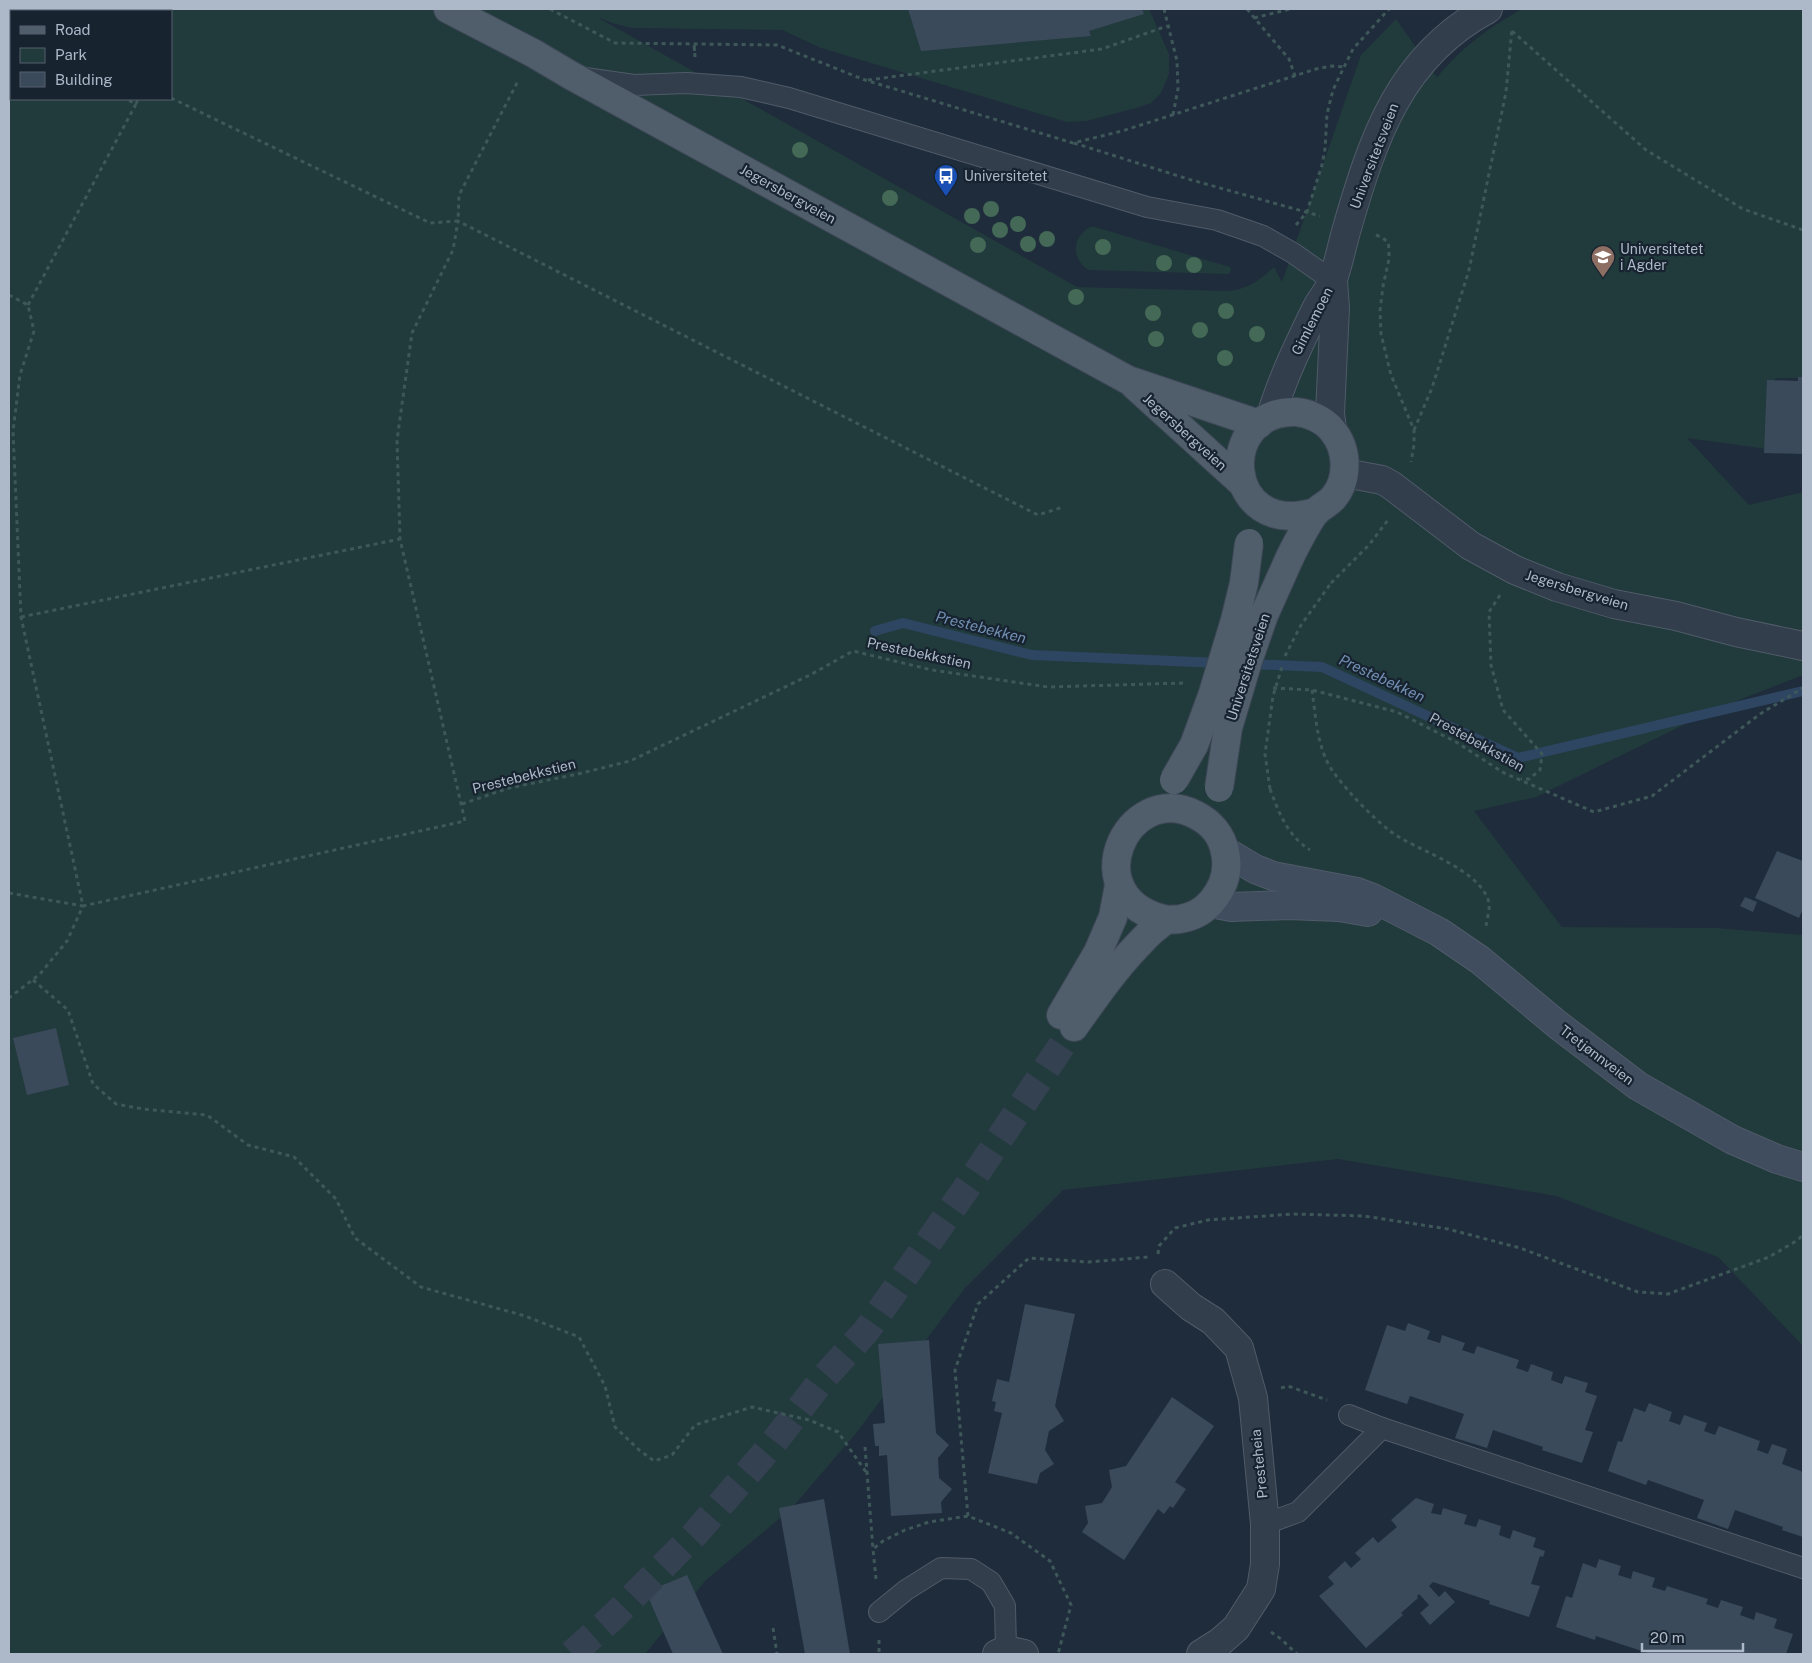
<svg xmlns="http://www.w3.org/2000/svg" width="1812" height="1663" font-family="'Public Sans',sans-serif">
  <rect width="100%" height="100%" fill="#1f2c3b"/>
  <g fill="#213a3c" fill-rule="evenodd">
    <path d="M 9,9 L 1149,9 L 1169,54 L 1169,74 L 1161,93 L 1151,103 L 1136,108 L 1087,121 L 1067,122 L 821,48 L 782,30 L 631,28 L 612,23 L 597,17 L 1077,287 L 1228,291 C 1248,289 1259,281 1274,267 L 1282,282 L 1361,55 L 1396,19 L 1437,77 C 1461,48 1489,27 1522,9 L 1803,9 L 1803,378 L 1775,378 L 1774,450 L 1687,438 L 1749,505 L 1803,492 L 1803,675 L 1714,710 L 1536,797 L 1474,811 L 1562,927 L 1716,928 L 1803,935 L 1803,1346 L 1718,1257 L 1556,1196 L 1338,1159 L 1063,1190 L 965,1288 L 857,1432 L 791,1509 L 706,1580 L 645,1654 L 9,1654 ZM 11,11 L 171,11 L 171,99 L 11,99 Z"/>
    <path d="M 1090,227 L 1095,227 L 1230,267 L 1231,269 L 1230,273 L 1227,274 L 1088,270 C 1071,258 1072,237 1090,227 Z"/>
  </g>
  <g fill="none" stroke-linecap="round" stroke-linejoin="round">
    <g stroke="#2e4662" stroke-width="10">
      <polyline points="875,631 903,623 1032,655 1220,663"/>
      <polyline points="1249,664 1322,667 1518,758 1803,691"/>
    </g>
  </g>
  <g fill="#3a4a5b">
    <polygon points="908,9 1142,9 1144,14 1089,31 1091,36 921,51"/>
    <polygon points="1798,377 1803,377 1803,454 1764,453 1767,380 1798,381"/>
    <polygon points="1777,851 1803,861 1803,909 1799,918 1755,898"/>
    <polygon points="1745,897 1757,902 1753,912 1740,906"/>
    <polygon points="56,1028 69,1085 27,1095 13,1038"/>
    <polygon points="1025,1304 1075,1314 1055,1406 1064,1421 1049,1431 1045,1450 1054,1464 1040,1473 1037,1484 988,1473 1002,1413 994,1411 996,1402 992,1401 997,1379 1009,1382"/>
    <polygon points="1408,1323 1430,1331 1427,1339 1440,1343 1442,1335 1465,1343 1462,1350 1474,1354 1477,1346 1519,1360 1516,1368 1528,1372 1531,1364 1553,1372 1551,1380 1562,1384 1565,1376 1588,1383 1585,1392 1597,1396 1585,1430 1593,1432 1582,1463 1542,1450 1543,1447 1493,1430 1487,1448 1455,1438 1464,1414 1410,1396 1407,1404 1365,1390 1387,1325 1405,1331"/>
    <polygon points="929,1340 936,1433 949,1445 938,1458 939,1478 952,1489 941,1502 942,1513 891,1516 887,1455 879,1456 879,1446 875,1446 873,1424 885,1423 878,1344"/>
    <polygon points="1172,1397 1214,1426 1175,1482 1186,1489 1173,1508 1170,1506 1164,1514 1158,1509 1124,1560 1082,1532 1088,1523 1085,1506 1102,1503 1112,1487 1109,1470 1126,1466"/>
    <polygon points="1649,1403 1672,1412 1669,1421 1680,1425 1684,1415 1707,1423 1704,1431 1715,1435 1719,1426 1760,1441 1757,1450 1768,1454 1772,1444 1787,1449 1782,1464 1801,1471 1803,1475 1803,1537 1782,1530 1783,1527 1735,1510 1728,1529 1697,1518 1704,1500 1648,1480 1646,1485 1608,1471 1618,1441 1622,1442 1634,1408 1645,1412"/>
    <polygon points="1416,1498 1434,1504 1431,1513 1441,1515 1443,1508 1467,1515 1464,1524 1476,1527 1479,1519 1501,1526 1499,1535 1510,1539 1513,1530 1536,1538 1533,1547 1545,1551 1543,1557 1540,1556 1531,1584 1540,1586 1529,1617 1489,1604 1490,1601 1433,1582 1429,1586 1439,1597 1445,1591 1455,1602 1430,1625 1420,1613 1429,1605 1419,1594 1417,1596 1418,1598 1401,1613 1403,1615 1366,1648 1319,1596 1334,1584 1328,1577 1345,1561 1351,1568 1361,1559 1355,1553 1373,1537 1378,1543 1397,1527 1391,1520"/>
    <polygon points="824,1499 850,1654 805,1654 779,1508"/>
    <polygon points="1599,1559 1621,1566 1618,1575 1631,1579 1633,1571 1655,1578 1652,1587 1665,1591 1667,1586 1708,1599 1706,1604 1718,1608 1721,1600 1743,1607 1740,1615 1754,1620 1756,1612 1777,1619 1774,1628 1793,1634 1786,1654 1651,1654 1596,1636 1595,1640 1556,1627 1566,1596 1572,1598 1583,1563 1596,1568"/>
    <polygon points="687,1575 723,1654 673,1654 646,1592"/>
  </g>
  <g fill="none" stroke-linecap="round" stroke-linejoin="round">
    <polyline stroke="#344150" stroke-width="28" stroke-dasharray="28 14" stroke-linecap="butt" points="572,1654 613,1617 695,1534 771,1446 822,1380 867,1330 972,1180 1074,1027"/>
    <g stroke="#505b69" stroke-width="22">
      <g id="lane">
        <polyline points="585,78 634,85 686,83 741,87 789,98 1147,207 1217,220 1263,236 1293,253 1333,281"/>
        <polyline points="1349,1415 1382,1428 1803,1568"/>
        <polyline points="1265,1524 1298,1512 1382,1428"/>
        <polyline points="879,1612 906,1590 941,1568 971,1569 991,1582 1005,1606 1006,1650"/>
      </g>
    </g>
    <g stroke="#505b69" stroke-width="30">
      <g id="street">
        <path d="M 1271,416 C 1282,379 1299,344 1316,309 C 1321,299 1330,290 1333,279 C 1339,262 1342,245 1347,228 C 1373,138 1400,56 1488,9"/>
        <polyline points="1332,429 1330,413 1335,308 1333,281"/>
        <polyline points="1345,473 1382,480 1391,485 1471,546 1515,570 1557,587 1614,604 1676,616 1736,632 1803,646"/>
        <polyline points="1165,1284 1191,1307 1213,1321 1239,1348 1253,1398 1265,1524 1265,1564 1261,1589 1236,1628 1220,1642 1201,1654"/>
        <polyline points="997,1654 1006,1650 1024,1654"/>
      </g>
    </g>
    <g stroke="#505b69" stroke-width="30">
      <g id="secondary">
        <polyline points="1225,851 1255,869 1273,876 1357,892 1373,898 1439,932 1480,960 1558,1025 1638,1086 1733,1140 1777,1159 1803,1167"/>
        <polyline points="1211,903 1231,907 1288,905 1339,907 1368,912"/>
      </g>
    </g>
    <g stroke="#3c4755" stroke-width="30">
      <g id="primary">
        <polyline points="448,9 533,53 572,76 1128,380 1259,424"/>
        <polyline points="1135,386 1243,484"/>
        <path d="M 1290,557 C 1297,543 1305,527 1314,514 C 1319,507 1329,504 1334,497 C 1349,478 1348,449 1332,430 C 1324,420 1309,413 1296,412 C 1215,409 1222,540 1316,512"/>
        <polyline points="1061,1015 1098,952 1113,917 1119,885"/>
        <path d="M 1074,1027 C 1094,999 1113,971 1137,946 C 1142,941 1147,935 1153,930 C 1157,927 1163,921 1168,920 C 1172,919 1176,920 1180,919 C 1192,917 1204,911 1212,901 C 1224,887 1229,870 1225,852 C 1222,835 1210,822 1196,815 C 1126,779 1072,900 1168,920"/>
      </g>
    </g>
    <g stroke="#3e5759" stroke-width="3" stroke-dasharray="4 4" stroke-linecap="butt">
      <polyline points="550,9 615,43 777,45 865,80 1073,143 1122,131 1316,69 1332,66 1344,67"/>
      <polyline points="1164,9 1177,61 1178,89 1173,115"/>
      <polyline points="1247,9 1289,59 1295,76"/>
      <polyline points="1254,18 1290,9"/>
      <polyline points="1512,31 1646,150 1743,209 1803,230"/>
      <polyline points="9,38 11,39"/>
      <polyline points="695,57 694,44 695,56"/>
      <polyline points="868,80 1102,49 1167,26"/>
      <polyline points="171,98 430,223 458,221 459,195 518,81"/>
      <polyline points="136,104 138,99"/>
      <polyline points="1074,143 1188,179 1320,216"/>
      <polyline points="1296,225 1307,212 1322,165 1325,149 1327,114 1333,90 1344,67 1353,49 1389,9"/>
      <polyline points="1376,235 1381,237 1388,242 1389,248 1389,259 1383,286 1380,311 1381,334 1391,375 1414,430 1414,445 1411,462"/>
      <polyline points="9,295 28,305 34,331 20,375 13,431 21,617 83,906 465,821 400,539 397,440 412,333 453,250 458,221 1038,515 1063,507"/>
      <polyline points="28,305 136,104 126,99"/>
      <polyline points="1414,430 1432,388 1469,270 1506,92 1512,29"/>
      <polyline points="1331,583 1369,545 1388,520"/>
      <polyline points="1500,595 1489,612 1491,665 1503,710 1542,754 1540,770 1529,779 1521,779"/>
      <polyline points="21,617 400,539"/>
      <polyline points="1273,688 1312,690 1397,712 1456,742 1504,773 1594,812 1652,796 1760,714 1803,688"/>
      <path d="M 1312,690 C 1316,718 1317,750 1334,773 C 1349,793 1371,816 1390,831 C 1414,850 1481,868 1489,903 C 1490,909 1487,919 1486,926"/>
      <path d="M 1270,789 C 1279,813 1287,835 1310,850"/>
      <polyline points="462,804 509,788 578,774 630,761 810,675 853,651 932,670 1048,687 1184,683"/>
      <polyline points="9,893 83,906 67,941 40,974 9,998"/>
      <polyline points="33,980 68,1010 93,1084 116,1104 143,1109 207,1115 248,1145 294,1157 336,1199 355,1238 421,1287 525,1316 579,1337 605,1386 615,1427 638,1449 654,1461 672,1455 695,1425 752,1407 809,1420 838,1432 866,1472"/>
      <polyline points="1158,1254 1159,1246 1175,1228 1208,1220 1293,1214 1364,1216 1448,1229 1520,1248 1638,1292 1668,1294 1769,1257 1798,1240 1803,1234"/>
      <polyline points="1281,1388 1288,1386 1327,1400"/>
      <polyline points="865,1447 873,1549"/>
      <polyline points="968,1516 955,1370 978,1304 1029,1258 1089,1262 1148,1257"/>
      <polyline points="876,1579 873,1549 883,1541 905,1530 929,1522 968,1516 1011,1533 1050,1561 1071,1605 1058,1654"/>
      <polyline points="773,1628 777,1654"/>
      <polyline points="1271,1632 1281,1639 1297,1654"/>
      <polyline points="879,1640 879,1654"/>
    </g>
    <use href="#lane" stroke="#323e4b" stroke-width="20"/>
    <use href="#street" stroke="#323e4b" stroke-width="28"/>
    <use href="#secondary" stroke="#404d5f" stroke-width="28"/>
    <use href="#primary" stroke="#505d6b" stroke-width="28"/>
    <g stroke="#3c4755" stroke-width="30" stroke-linecap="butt">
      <g id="primary-bridge">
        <polyline points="1174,780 1194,745 1212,696 1235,620 1244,583 1249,543"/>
        <polyline points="1219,788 1228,728 1248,661 1264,615 1290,557"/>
      </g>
    </g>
    <g stroke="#3e5759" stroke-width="3" stroke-dasharray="4 4" stroke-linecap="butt">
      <polyline points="1285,656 1301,625 1331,583"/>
      <polyline points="1270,789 1265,754 1273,696 1282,667"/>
    </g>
    <use href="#primary-bridge" stroke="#505d6b" stroke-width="28"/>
  </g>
  <g fill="#446956">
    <circle cx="800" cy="150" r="8"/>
    <circle cx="890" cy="198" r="8"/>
    <circle cx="991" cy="209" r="8"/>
    <circle cx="972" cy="216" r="8"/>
    <circle cx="1018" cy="224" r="8"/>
    <circle cx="1000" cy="230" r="8"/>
    <circle cx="1047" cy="239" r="8"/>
    <circle cx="1028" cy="244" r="8"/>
    <circle cx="978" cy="245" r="8"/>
    <circle cx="1103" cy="247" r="8"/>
    <circle cx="1164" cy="263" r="8"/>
    <circle cx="1194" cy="265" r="8"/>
    <circle cx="1076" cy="297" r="8"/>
    <circle cx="1226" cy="311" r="8"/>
    <circle cx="1153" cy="313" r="8"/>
    <circle cx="1200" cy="330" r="8"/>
    <circle cx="1257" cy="334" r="8"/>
    <circle cx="1156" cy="339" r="8"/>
    <circle cx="1225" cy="358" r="8"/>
  </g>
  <defs>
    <g id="bus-pin" transform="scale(1.25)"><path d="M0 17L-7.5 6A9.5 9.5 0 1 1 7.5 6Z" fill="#1a4fb4" stroke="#182330"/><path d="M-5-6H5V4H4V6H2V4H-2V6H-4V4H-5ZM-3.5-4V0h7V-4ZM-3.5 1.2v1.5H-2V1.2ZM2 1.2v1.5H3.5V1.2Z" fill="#fff"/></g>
    <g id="university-pin" transform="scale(1.25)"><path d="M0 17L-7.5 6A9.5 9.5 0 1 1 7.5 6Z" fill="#8d6e63" stroke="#182330"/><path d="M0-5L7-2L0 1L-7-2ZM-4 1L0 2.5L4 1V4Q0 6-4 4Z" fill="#fff"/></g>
  </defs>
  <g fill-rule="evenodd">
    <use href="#bus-pin" x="946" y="176"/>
    <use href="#university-pin" x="1603" y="257"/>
  </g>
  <g text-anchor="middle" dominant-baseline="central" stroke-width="4.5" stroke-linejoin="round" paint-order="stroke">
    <g font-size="14" fill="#adb8c8" stroke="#182330">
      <text transform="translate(1374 156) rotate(-69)">Universitetsveien</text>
      <text transform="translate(788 194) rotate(29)">Jegersbergveien</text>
      <text transform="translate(1312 321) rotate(-63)">Gimlemoen</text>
      <text transform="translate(1185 432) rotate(42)">Jegersbergveien</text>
      <text transform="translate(1577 590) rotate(17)">Jegersbergveien</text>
      <text transform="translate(919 653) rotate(12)">Prestebekkstien</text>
      <text transform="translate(1248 667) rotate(-72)">Universitetsveien</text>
      <text transform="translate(1477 742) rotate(29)">Prestebekkstien</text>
      <text transform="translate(524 776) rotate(-14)">Prestebekkstien</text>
      <text transform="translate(1597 1055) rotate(37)">Tretjønnveien</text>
      <text transform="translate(1259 1464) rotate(-96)">Presteheia</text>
    </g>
    <g font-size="14" fill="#adb8c8" stroke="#182330" text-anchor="start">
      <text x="964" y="176">Universitetet</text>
      <text x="1620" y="249">Universitetet<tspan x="1620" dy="16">i Agder</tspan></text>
    </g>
    <g font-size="15" font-style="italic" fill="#7290b3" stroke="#182330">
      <text transform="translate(981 627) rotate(14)">Prestebekken</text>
      <text transform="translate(1382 678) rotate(25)">Prestebekken</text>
    </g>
  </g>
  <rect width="1812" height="1663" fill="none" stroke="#adb8c8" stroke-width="20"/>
  <rect x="10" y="10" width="162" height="90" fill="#182330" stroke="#545f6d"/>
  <rect x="20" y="26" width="25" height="8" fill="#505d6b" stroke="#545f6d"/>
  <text x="55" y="35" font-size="15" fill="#adb8c8">Road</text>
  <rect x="20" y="48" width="25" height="15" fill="#213a3c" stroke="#545f6d"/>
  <text x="55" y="60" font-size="15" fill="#adb8c8">Park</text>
  <rect x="20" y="72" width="25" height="15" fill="#3a4a5b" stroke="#545f6d"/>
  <text x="55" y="85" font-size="15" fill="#adb8c8">Building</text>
  <path d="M1642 1643v8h101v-8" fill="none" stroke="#adb8c8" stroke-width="2.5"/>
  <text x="1650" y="1643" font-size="15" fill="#adb8c8" stroke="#182330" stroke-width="4" paint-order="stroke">20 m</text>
</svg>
